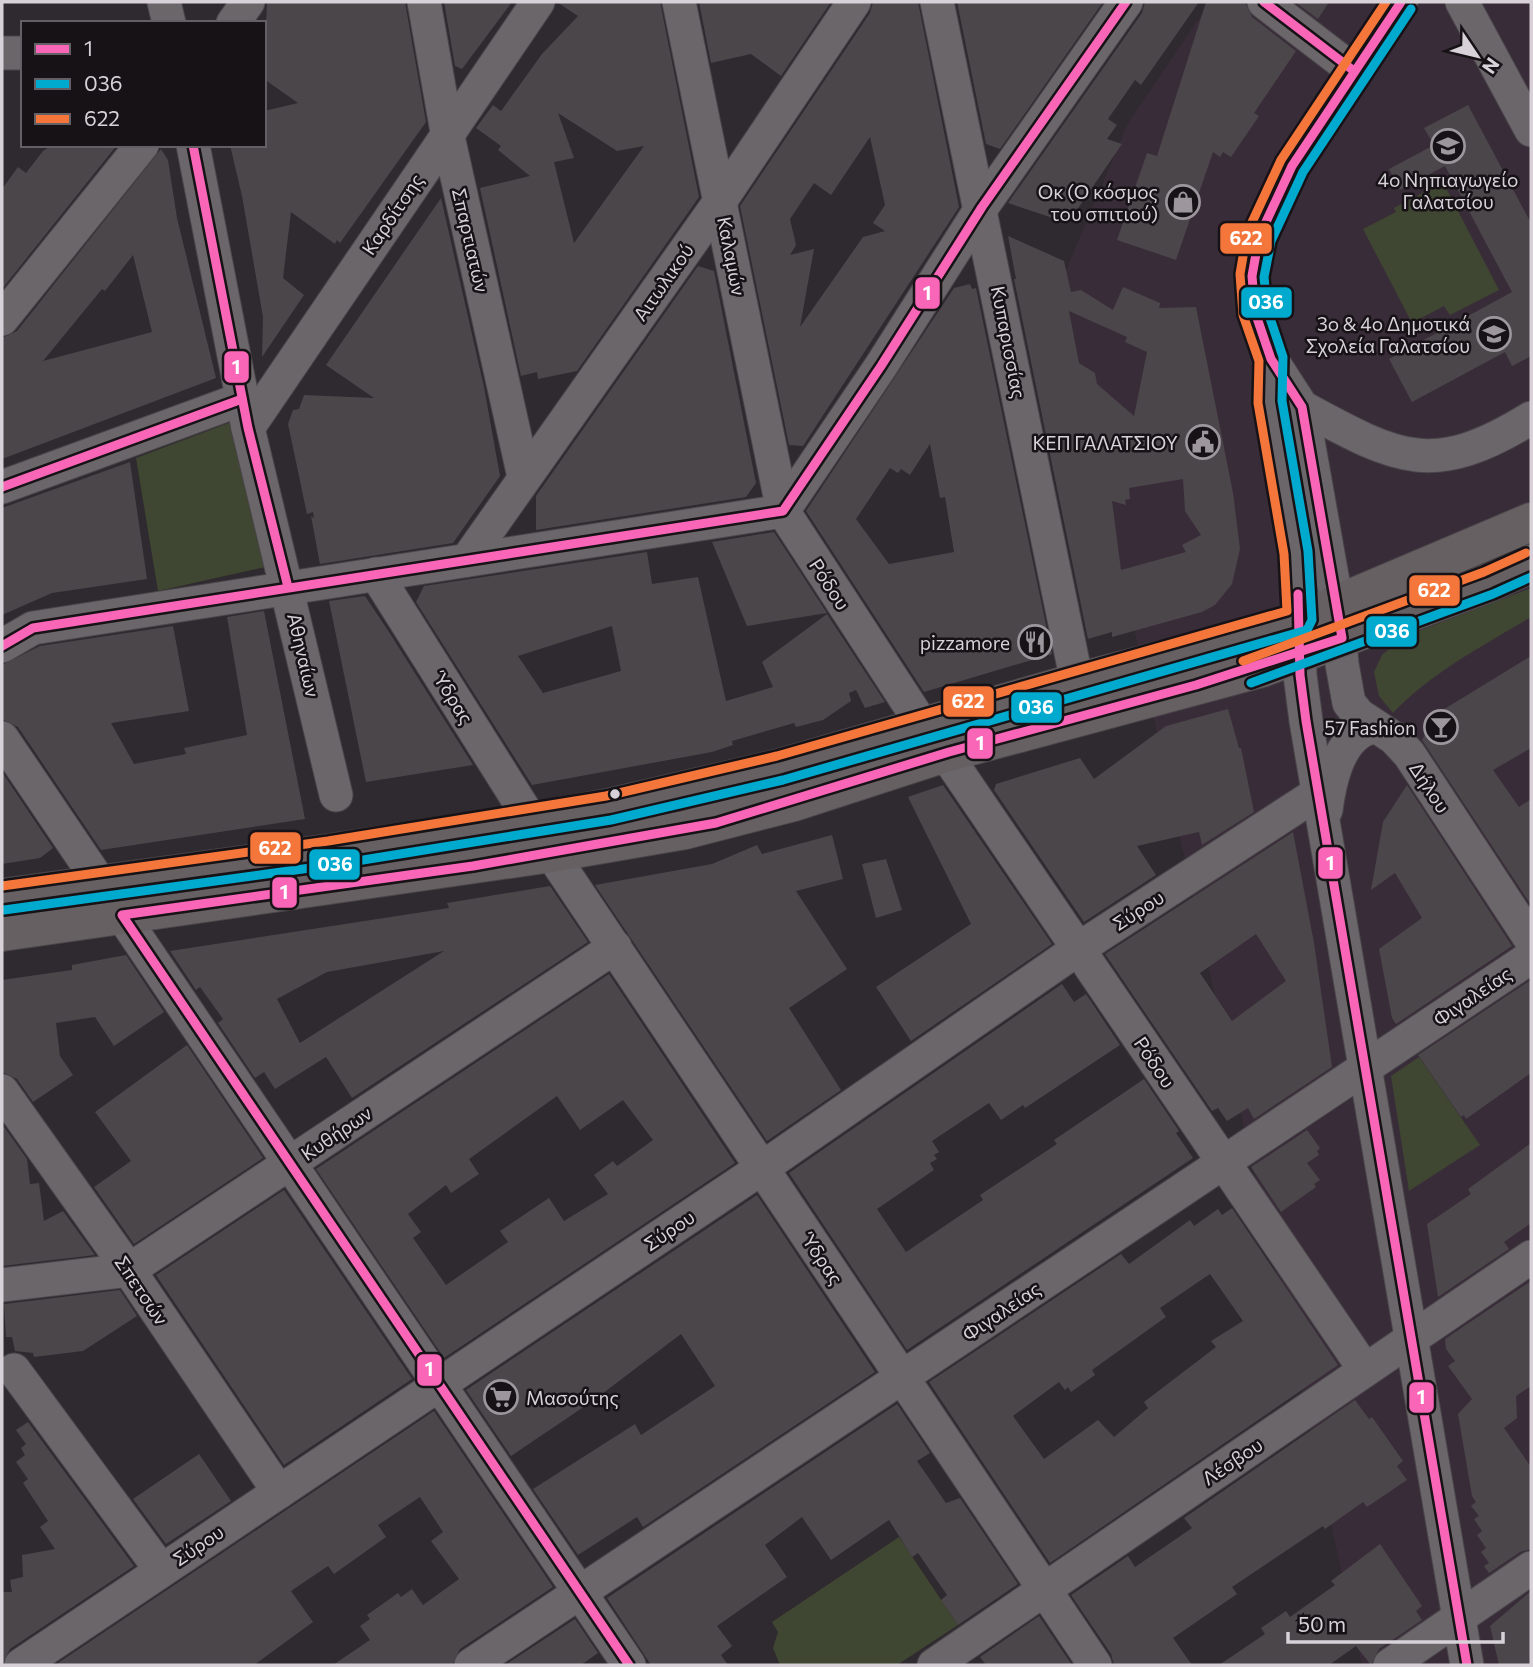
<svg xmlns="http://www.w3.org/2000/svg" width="1533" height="1667" font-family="Commissioner,sans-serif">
  <rect width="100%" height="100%" fill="#2f2a2f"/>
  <polygon fill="#392c39" points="1210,2 1531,2 1531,1665 1362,1665 1059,287 1128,123"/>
  <g fill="#3f4631">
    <polygon points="1443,182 1499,290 1450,315 1444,306 1412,323 1363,229 1396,212 1394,208"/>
    <polygon points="234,421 265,567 158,591 136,458"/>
    <path d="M 1531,588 L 1531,617 C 1483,646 1432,672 1393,713 L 1379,696 L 1374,672 L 1382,655 L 1403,637 Z"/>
    <polygon points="1419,1057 1480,1145 1409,1191 1391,1076"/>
    <polygon points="899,1537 958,1625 897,1665 780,1665 773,1648 778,1632 772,1622"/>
  </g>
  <g fill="#4b464a" fill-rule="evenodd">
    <polygon points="267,2 405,2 426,122 340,243 337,240 335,244 291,212 283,278 304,295 262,357 263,317 242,196 230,145 264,145 264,111 298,103 264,79"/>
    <polygon points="444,2 512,2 462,69 455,66"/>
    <path d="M 557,2 L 660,2 L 699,197 L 577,371 L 538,379 L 537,372 L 521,376 L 480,188 L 530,176 L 498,150 L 501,146 L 476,128 L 493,105 L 501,111 L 542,54 L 578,16 ZM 558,113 L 617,151 L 644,146 L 574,243 L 554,162 L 574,158 Z"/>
    <polygon points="699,2 831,2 781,76 751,54 711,63"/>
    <path d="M 873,2 L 918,2 L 959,207 L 803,446 L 789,445 L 740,206 L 870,13 ZM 870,137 L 885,205 L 873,223 L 885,231 L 863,237 L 800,327 L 814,249 L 790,255 L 796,245 L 790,219 L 814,183 L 831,195 Z"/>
    <polygon points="957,2 1103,2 1000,149 986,144"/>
    <polygon points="1145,2 1199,2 1141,85 1135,80 1108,119 1117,125 1107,139 1122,144 1068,223 1008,203 1142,13"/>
    <polygon points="1206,2 1245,2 1252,17 1296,51 1254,113 1259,116 1231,157 1223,152 1220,157 1213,152 1176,260 1117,240 1147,153 1157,156"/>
    <polygon points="1295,2 1329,2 1318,19"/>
    <polygon points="1468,105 1531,223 1531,356 1512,366 1505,352 1412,402 1389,359 1512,292 1445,166 1400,190 1389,169 1434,145 1424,128"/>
    <polygon points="52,145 117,145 2,289 2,189 18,167 26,173 43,151"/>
    <path d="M 161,149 L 168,160 L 177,218 L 216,378 L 2,459 L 2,338 L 17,331 ZM 133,255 L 152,332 L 43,361 L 102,289 L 105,291 Z"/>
    <polygon points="441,198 484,387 500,476 453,543 320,564 311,516 314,518 313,512 307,514 288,424 293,410 299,409 304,395 374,398 326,365"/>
    <path d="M 1008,236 L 1064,261 L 1071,292 L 1081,290 L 1113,310 L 1123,287 L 1160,303 L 1159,308 L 1196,307 L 1233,493 L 1240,549 L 1232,584 L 1215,605 L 1202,612 L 1112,637 L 1112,632 L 1088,639 L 1014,279 L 1016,279 ZM 1069,311 L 1127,337 L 1125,342 L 1147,352 L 1134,416 L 1097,384 L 1095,373 L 1079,363 ZM 1183,479 L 1185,511 L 1201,535 L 1182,545 L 1186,552 L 1121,570 L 1112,501 L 1126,505 L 1125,500 L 1130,499 L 1129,488 Z"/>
    <polygon points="698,266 714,271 756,483 746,497 536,530 536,496"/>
    <path d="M 970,284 L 972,289 L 976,288 L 1052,654 L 924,692 L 806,511 L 954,288 ZM 930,444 L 940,498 L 945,497 L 954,552 L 889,564 L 856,519 L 890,468 L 898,473 L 901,469 L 910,475 Z"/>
    <polygon points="130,462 147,579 52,593 2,615 2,508"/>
    <polygon points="774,532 827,613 747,626 712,542"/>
    <path d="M 647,552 L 652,584 L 698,577 L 726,701 L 773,687 L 762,662 L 827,614 L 885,702 L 865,708 L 856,690 L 849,693 L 851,701 L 823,720 L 796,727 L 794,723 L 732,741 L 733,745 L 712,752 L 532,785 L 416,602 L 424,586 ZM 612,626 L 621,671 L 543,693 L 518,656 Z"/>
    <polygon points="365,596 389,632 473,765 366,782 329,601"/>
    <polygon points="264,611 305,819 101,850 18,727 2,719 2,665 40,646 173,626 189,711 111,723 134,764 186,754 184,748 247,735 227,617"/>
    <polygon points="1531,656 1531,748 1493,770 1519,807 1531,799 1531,905 1422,740 1435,716 1446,708"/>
    <polygon points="1228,709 1239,748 1241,748 1254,812 1202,845 1199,832 1137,846 1156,875 1084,922 994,790 996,784 1080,758 1094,779 1166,726"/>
    <polygon points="2,772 53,848 40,858 2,864"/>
    <polygon points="943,785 1052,944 911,1041 876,987 971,924 908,797"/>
    <polygon points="1407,785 1512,946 1396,1024 1392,1018 1379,949 1422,918 1395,873 1371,890 1383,822"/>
    <path d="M 1293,832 L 1314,943 L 1332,1067 L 1254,1119 L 1248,1108 L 1227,1121 L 1218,1108 L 1212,1111 L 1105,954 ZM 1256,934 L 1286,981 L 1232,1021 L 1200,973 Z"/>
    <polygon points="832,835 843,879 796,891 847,969 789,1008 841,1090 767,1141 595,885 712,864 757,845 762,854"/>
    <polygon points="886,859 902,910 876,918 862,864"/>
    <path d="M 550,886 L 588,942 L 352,1098 L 326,1057 L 275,1089 L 264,1072 L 255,1078 L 218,1023 L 223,1019 L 200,987 L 196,990 L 170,951 L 449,908 L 447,903 ZM 444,951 L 300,1043 L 277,999 L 327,972 Z"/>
    <polygon points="126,955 164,1012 114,1046 95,1017 56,1023 60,1056 73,1075 33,1102 17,1079 2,1072 2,980 72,970 72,965"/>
    <path d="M 609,974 L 735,1163 L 444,1358 L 316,1169 ZM 557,1096 L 580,1130 L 623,1100 L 653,1140 L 617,1166 L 613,1161 L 594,1175 L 608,1194 L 564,1221 L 549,1198 L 500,1231 L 508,1242 L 446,1285 L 413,1238 L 421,1232 L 408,1214 L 446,1185 L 451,1193 L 479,1174 L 469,1159 Z"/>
    <polygon points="1531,980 1531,1073 1466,1119 1464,1115 1461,1117 1418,1055"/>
    <polygon points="1062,984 1074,1002 1086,994 1120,1045 1025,1108 1023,1105 1001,1120 989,1103 932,1141 939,1152 934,1155 937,1159 930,1163 934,1170 877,1209 906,1252 983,1200 980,1195 1057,1144 1054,1140 1144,1079 1179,1131 1176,1133 1193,1158 907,1350 789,1173"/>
    <polygon points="187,1045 263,1158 134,1244 94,1187 131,1161 95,1112"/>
    <polygon points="2,1124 27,1159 30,1184 39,1183 44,1221 63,1211 95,1255 2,1266"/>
    <polygon points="1307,1130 1320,1148 1317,1151 1319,1155 1307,1163 1320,1180 1314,1184 1316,1187 1281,1212 1251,1167"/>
    <polygon points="1531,1143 1531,1223 1504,1242 1509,1249 1438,1297 1427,1224 1471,1194 1468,1189"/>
    <polygon points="284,1190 412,1379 284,1465 156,1275"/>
    <polygon points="757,1195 875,1372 643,1527 637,1517 578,1555 533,1489 635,1424 641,1435 715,1386 681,1334 594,1400 511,1456 466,1390"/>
    <path d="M 1232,1208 L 1338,1365 L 1050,1563 L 929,1382 L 1121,1254 L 1129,1264 L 1190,1220 L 1194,1226 L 1218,1209 L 1222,1215 ZM 1210,1274 L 1243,1321 L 1211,1341 L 1216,1347 L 1144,1402 L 1148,1408 L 1114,1437 L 1098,1420 L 1044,1459 L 1013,1416 L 1059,1382 L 1065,1390 L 1068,1387 L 1071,1392 L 1095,1375 L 1092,1370 L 1166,1317 L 1160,1308 Z"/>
    <polygon points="1531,1281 1531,1386 1516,1396 1517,1418 1504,1428 1531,1467 1531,1549 1520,1552 1489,1573 1484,1566 1489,1563 1481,1552 1486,1548 1477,1535 1482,1531 1474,1519 1479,1516 1471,1506 1476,1502 1472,1496 1458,1414 1472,1399 1448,1366 1455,1361 1446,1349 1445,1339"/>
    <polygon points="120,1290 137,1316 83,1351 34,1357 33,1353 15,1351 12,1337 6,1337 4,1304"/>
    <polygon points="1355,1400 1369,1419 1372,1417 1403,1461 1397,1466 1407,1480 1367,1507 1363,1502 1325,1529 1323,1526 1232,1587 1237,1594 1173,1638 1192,1665 1114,1665 1111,1654 1071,1595 1128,1556 1135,1567 1192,1528 1184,1518"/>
    <polygon points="897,1404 930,1453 917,1461 946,1503 960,1498 1018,1584 958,1625 941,1600 947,1595 918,1553 912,1557 889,1520 831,1560 802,1517 765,1545 787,1577 717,1626 732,1646 721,1655 728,1665 651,1665 607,1598"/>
    <polygon points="434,1411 553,1587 460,1649 452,1665 333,1665 370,1640 360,1626 370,1619 367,1615 398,1593 401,1597 412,1589 423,1605 459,1579 431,1541 443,1532 420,1497 378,1525 386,1537 334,1574 328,1566 291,1591 313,1622 254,1665 55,1665"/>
    <polygon points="28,1422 134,1566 10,1649 2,1665 2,1592 12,1592 10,1580 23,1577 22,1555 55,1549 40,1527 48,1521 23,1483 28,1479 16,1462 25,1455 21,1448 26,1444 16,1430"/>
    <polygon points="199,1454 231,1501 166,1544 133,1499"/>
    <polygon points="1380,1544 1422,1606 1416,1611 1422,1620 1379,1649 1371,1665 1356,1646 1329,1665 1219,1665 1265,1634 1261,1628 1286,1611 1290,1617 1335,1585 1331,1581"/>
    <polygon points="1531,1591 1531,1665 1499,1665 1490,1626"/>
    <polygon points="1039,1616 1072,1665 986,1665 980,1657"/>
    <polygon points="575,1619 598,1653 581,1665 505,1665"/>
  </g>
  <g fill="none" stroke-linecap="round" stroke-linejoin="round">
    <g stroke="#494549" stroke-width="35">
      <g id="street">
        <polyline points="164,2 169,23"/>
        <polyline points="424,2 447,132 524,477"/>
        <polyline points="679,2 783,511 923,726"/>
        <polyline points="937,2 1077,682"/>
        <polyline points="1264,2 1354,71"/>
        <polyline points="1401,2 1292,166 1259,237 1252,276 1255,312 1271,359 1302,407 1337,604 1342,664 1349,703 1359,715 1394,738 1409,754 1531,940"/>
        <polyline points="1462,2 1531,130"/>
        <polyline points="233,23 248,2"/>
        <polyline points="2,53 23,53"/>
        <polyline points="193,145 248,428 336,795"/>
        <polyline points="2,319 142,145"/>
        <polyline points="1271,359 1270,402 1296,553 1300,675 1306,721 1467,1665"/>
        <path d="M 1302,407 C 1398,459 1432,479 1531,418"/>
        <polyline points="248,428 538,2"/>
        <polyline points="2,487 242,399"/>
        <polyline points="783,511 881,366 982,207 1126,2"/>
        <polyline points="467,560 721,200 854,2"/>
        <polyline points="376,574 532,822"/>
        <polyline points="2,646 33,628 783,511"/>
        <polyline points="2,738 629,1665"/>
        <polyline points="945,753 1365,1370"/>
        <path d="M 1326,810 C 1330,780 1340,734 1373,727"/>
        <polyline points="551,853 1095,1665"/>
        <polyline points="2,1091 129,1270 279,1492"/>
        <polyline points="2,1285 129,1270 615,947"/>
        <polyline points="14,1370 161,1570"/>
        <polyline points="21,1665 762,1168 1078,949 1318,793"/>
        <polyline points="471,1665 1531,957"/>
        <polyline points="934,1665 1531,1257"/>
        <polyline points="1390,1665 1531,1568"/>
      </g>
    </g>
    <g stroke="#494549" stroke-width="40">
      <g id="secondary">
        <polyline points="2,898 330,853 532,822 608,808 780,768 1077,682 1250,637 1300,620 1531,522"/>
        <polyline points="2,932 551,853 685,830 794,802 945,753 1262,668 1489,583 1531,564"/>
      </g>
    </g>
    <use href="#street" stroke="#6a666a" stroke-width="33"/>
    <use href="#secondary" stroke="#666062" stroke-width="38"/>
    <g stroke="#161216" stroke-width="14">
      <g id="bus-1">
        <polyline points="1264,2 1354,71"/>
        <polyline points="193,145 248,428 288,587"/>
        <polyline points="2,487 242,399"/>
        <polyline points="1298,594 1300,675 1306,721 1467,1665"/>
        <polyline points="2,646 33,628 783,511 881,366 982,207 1126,2"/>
        <polyline points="629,1665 122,915 473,866 716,823 949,752 1196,685 1342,638 1302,407 1271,359 1255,312 1252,276 1259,237 1292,166 1401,2"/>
      </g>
    </g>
    <g stroke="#161216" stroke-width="14">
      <g id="bus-2">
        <polyline points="1251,683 1493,594 1531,577"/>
        <polyline points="4,910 332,865 611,820 783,780 1307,630 1312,620 1308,551 1282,401 1283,357 1267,309 1264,277 1271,241 1303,172 1411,9"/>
      </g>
    </g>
    <g stroke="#161216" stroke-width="14">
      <g id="bus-3">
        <polyline points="1243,661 1484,572 1526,553"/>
        <polyline points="2,886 328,841 606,796 777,756 1287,611 1284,554 1258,403 1259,361 1243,315 1240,274 1247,233 1281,160 1386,2"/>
      </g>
    </g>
    <use href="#bus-1" stroke="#fa66b7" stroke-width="9"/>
    <use href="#bus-2" stroke="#00a9ce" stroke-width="9"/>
    <use href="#bus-3" stroke="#f5763a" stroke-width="9"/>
  </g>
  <defs>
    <g id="school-ring" transform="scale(1.75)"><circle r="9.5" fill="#161216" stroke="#9d979d" stroke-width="1.5"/><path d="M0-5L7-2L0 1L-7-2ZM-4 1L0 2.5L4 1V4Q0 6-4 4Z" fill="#9d979d"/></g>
    <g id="shop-ring" transform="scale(1.75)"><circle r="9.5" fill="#161216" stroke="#9d979d" stroke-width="1.5"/><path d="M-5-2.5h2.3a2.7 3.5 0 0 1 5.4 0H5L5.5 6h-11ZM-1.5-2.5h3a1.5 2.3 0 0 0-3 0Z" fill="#9d979d"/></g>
    <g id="civic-ring" transform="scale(1.75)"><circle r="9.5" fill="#161216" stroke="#9d979d" stroke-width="1.5"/><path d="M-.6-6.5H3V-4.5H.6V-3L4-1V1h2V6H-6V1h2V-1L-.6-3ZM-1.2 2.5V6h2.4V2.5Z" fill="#9d979d"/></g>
    <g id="restaurant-ring" transform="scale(1.75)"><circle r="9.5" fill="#161216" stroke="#9d979d" stroke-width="1.5"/><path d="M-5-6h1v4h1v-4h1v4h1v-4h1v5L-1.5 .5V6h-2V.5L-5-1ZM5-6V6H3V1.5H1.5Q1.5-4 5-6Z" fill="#9d979d"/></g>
    <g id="bar-ring" transform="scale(1.75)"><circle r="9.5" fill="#161216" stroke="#9d979d" stroke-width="1.5"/><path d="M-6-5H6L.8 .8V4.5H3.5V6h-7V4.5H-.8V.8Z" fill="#9d979d"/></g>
    <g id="supermarket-ring" transform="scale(1.75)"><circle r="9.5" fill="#161216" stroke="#9d979d" stroke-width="1.5"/><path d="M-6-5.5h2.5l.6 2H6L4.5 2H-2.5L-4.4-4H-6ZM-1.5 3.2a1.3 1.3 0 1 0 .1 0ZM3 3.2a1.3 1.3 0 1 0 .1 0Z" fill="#9d979d"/></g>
  </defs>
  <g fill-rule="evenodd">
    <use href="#school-ring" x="1448" y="146"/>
    <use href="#shop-ring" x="1183" y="202"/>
    <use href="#school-ring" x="1494" y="334"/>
    <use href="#civic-ring" x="1203" y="442"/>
    <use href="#restaurant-ring" x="1035" y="642"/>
    <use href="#bar-ring" x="1441" y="727"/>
    <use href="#supermarket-ring" x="501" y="1397"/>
  </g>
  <circle fill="#d8d2d8" stroke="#161216" stroke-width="2.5" cx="615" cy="794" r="6"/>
  <g text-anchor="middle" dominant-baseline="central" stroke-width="5" stroke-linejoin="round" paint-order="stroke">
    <g font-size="19" fill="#d8d2d8" stroke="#161216" text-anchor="end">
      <text x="1448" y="179" text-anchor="middle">4ο Νηπιαγωγείο<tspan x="1448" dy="22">Γαλατσίου</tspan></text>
      <text x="1158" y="191">Οκ (Ο κόσμος<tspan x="1158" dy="22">του σπιτιού)</tspan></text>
      <text x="1470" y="323">3ο &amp; 4ο Δημοτικά<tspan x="1470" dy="22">Σχολεία Γαλατσίου</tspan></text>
      <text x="1178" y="442">ΚΕΠ ΓΑΛΑΤΣΙΟΥ</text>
      <text x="1010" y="642">pizzamore</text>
      <text x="1416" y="727">57 Fashion</text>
      <text x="526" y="1397" text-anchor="start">Μασούτης</text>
    </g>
    <g font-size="19" fill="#d8d2d8" stroke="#161216">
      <text transform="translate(392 214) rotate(-56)">Καρδίτσης</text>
      <text transform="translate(471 240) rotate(77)">Σπαρτιατών</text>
      <text transform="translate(732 256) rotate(79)">Καλαμών</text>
      <text transform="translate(663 282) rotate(-55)">Αιτωλικού</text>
      <text transform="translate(1009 342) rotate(79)">Κυπαρισσίας</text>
      <text transform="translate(830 584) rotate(57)">Ρόδου</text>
      <text transform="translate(304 655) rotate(77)">Αθηναίων</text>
      <text transform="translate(454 698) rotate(58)">Ύδρας</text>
      <text transform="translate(1430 787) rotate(57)">Δήλου</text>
      <text transform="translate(1138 910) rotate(-33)">Σύρου</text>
      <text transform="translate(1472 996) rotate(-34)">Φιγαλείας</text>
      <text transform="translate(1155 1062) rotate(56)">Ρόδου</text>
      <text transform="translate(336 1133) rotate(-34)">Κυθήρων</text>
      <text transform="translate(669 1230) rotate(-34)">Σύρου</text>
      <text transform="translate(823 1259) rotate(56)">Ύδρας</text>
      <text transform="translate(142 1290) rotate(56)">Σπετσών</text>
      <text transform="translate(1001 1311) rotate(-34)">Φιγαλείας</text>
      <text transform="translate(1232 1461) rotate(-34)">Λέσβου</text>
      <text transform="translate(198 1545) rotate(-34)">Σύρου</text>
    </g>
  </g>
  <g stroke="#161216" stroke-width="2.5">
    <rect x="1219" y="222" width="54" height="33" rx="7" fill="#f5763a"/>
    <rect x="914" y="276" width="27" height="34" rx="7" fill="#fa66b7"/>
    <rect x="1240" y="286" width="53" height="33" rx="7" fill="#00a9ce"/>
    <rect x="223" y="350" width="27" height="34" rx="7" fill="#fa66b7"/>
    <rect x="1408" y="574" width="53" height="33" rx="7" fill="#f5763a"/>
    <rect x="1365" y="615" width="53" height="33" rx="7" fill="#00a9ce"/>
    <rect x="942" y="685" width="53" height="33" rx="7" fill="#f5763a"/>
    <rect x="1010" y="691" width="53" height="33" rx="7" fill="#00a9ce"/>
    <rect x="966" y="727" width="28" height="33" rx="7" fill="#fa66b7"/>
    <rect x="249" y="831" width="53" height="34" rx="7" fill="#f5763a"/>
    <rect x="1317" y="846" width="27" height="34" rx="7" fill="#fa66b7"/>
    <rect x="308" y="848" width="53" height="33" rx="7" fill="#00a9ce"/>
    <rect x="271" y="876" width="27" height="33" rx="7" fill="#fa66b7"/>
    <rect x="416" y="1353" width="27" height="34" rx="7" fill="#fa66b7"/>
    <rect x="1408" y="1381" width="27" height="33" rx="7" fill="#fa66b7"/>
  </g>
  <g font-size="19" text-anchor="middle" font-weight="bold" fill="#fff">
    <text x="1246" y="245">622</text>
    <text x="927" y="300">1</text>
    <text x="1266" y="309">036</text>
    <text x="236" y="374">1</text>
    <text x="1434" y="597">622</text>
    <text x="1392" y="638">036</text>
    <text x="968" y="708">622</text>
    <text x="1036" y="714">036</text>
    <text x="980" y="750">1</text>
    <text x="275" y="855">622</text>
    <text x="1330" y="870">1</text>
    <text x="335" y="871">036</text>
    <text x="284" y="899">1</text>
    <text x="429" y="1376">1</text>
    <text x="1421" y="1404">1</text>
  </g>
  <rect width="1533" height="1667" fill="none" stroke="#d8d2d8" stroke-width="7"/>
  <rect x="21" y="21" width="245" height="126" fill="#161216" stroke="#645f64" stroke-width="2"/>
  <rect x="35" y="44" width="35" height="10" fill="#fa66b7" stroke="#645f64" stroke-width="2"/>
  <text x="84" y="56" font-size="21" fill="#d8d2d8">1</text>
  <rect x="35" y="79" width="35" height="10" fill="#00a9ce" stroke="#645f64" stroke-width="2"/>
  <text x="84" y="91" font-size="21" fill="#d8d2d8">036</text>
  <rect x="35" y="114" width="35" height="10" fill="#f5763a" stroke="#645f64" stroke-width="2"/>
  <text x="84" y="126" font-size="21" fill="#d8d2d8">622</text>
  <g transform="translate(1477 56) rotate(125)" stroke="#161216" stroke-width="5" paint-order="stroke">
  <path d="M0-5L12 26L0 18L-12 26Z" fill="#d8d2d8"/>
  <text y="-10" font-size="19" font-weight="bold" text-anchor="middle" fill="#d8d2d8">N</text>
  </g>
  <path d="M1288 1632v10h215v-10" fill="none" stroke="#d8d2d8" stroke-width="3.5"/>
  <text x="1298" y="1632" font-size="21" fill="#d8d2d8" stroke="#161216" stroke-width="5" paint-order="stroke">50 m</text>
</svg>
